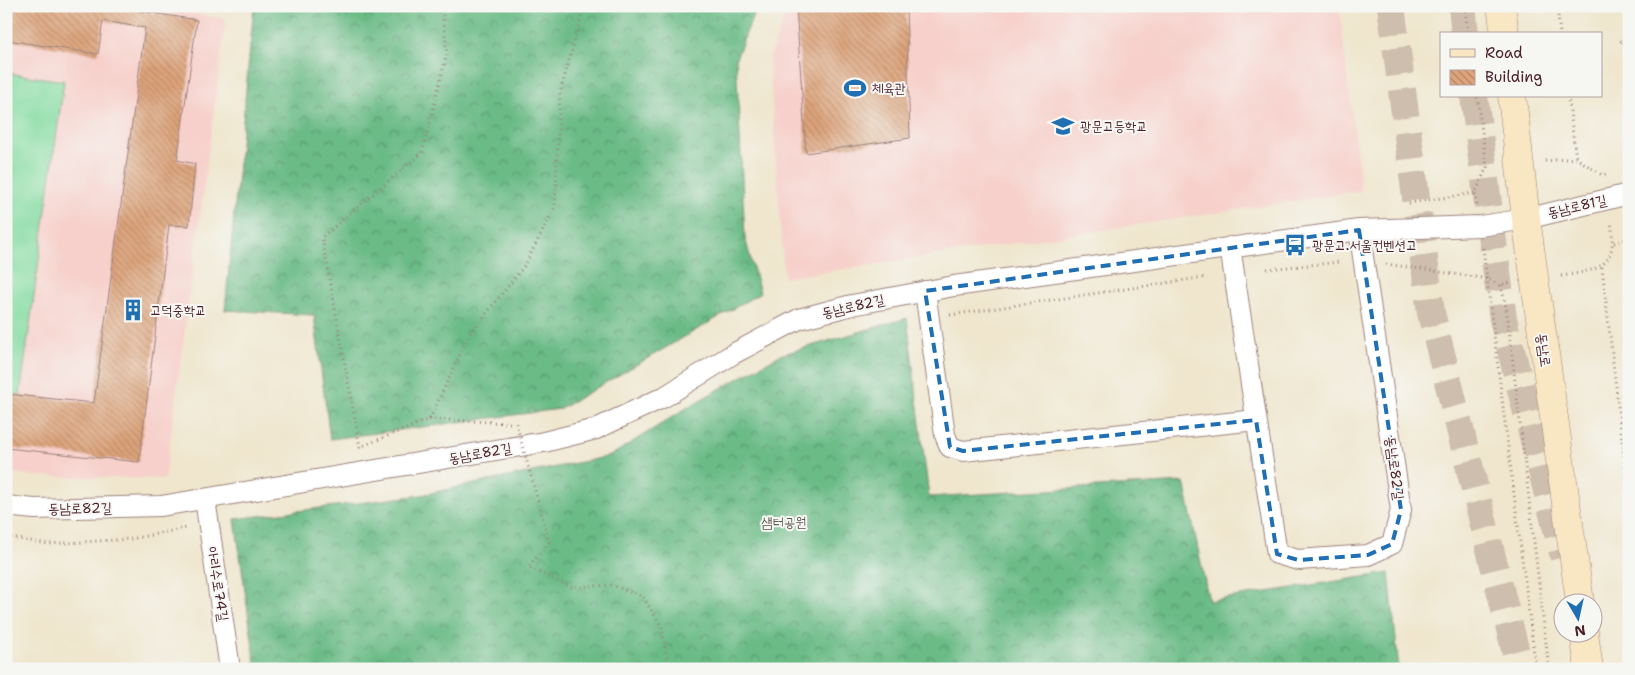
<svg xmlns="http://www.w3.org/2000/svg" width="1635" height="675" font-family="'Shantell Sans','Poor Story',sans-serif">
  <defs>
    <pattern id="forest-crowns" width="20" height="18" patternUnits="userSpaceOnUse" patternTransform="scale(1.25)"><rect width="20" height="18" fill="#6abb86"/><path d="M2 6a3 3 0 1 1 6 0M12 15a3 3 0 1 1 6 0" fill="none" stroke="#59976e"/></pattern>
    <pattern id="building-back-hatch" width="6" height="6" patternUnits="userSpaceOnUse" patternTransform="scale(1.25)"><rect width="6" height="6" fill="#dda47b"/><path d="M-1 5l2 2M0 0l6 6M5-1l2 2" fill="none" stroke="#b58565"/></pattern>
  </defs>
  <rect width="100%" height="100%" fill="#f6f6f2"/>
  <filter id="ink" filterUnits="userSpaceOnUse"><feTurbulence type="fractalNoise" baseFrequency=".02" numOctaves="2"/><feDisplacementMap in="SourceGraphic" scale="10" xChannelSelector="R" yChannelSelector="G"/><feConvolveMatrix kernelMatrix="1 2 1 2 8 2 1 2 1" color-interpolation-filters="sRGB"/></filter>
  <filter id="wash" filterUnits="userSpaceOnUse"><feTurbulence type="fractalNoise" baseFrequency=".0096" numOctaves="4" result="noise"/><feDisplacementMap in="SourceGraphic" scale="20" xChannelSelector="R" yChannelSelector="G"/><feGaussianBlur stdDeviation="1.12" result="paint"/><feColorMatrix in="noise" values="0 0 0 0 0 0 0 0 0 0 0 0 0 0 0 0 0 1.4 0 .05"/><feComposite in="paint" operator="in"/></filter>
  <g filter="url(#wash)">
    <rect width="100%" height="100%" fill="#efe6cd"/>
    <g fill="#f7d0cb">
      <polygon points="6,6 144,6 226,19 165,479 33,476 6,471"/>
      <polygon points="788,6 1339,6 1361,191 784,278 769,60"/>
    </g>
    <g fill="url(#forest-crowns)" stroke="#5a6d58">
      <polygon points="254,6 757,6 736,58 745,238 760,293 560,409 330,439 314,315 225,310"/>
      <polygon points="907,318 929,497 1184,482 1209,601 1389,573 1399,669 256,669 235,519 421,495 610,456 693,404 780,355"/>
    </g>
    <polygon fill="#83dba0" stroke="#667d66" points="6,73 64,81 20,395 6,393"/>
    <g id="blocks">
      <g fill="url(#building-back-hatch)">
        <polygon points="6,6 108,6 197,20 177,160 195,164 189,226 169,225 139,462 6,448 6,394 94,403 145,28 103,21 98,54 6,40"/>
        <polygon points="796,6 906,6 910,138 806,153"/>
        <polygon points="1629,32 1629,48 1620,41"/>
      </g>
    </g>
  </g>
  <g filter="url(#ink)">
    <use href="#blocks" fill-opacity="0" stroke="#9c827c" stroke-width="1"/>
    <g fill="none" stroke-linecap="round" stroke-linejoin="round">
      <g stroke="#cebead" stroke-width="28" stroke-dasharray="28 14" stroke-linecap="butt">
        <polyline points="1391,6 1431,313 1520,669"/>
        <polyline points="1462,6 1465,34"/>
        <polyline points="1474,96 1503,319 1564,557"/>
      </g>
      <g stroke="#9c827c" stroke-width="22">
        <g id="street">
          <polyline points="1230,247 1277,554 1298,560 1368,555 1392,544 1401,510 1359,230"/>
          <polyline points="925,291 945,435 950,447 963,451 1256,420"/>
          <polyline points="205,499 230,669"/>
          <polyline points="6,506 34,509 161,506 544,442 596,429 664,397 733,354 799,319 852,305 954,286 1359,230 1480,226 1526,219 1629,194"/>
        </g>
      </g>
      <g stroke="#9c827c" stroke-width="29">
        <g id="secondary">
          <polyline points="1501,6 1505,34"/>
          <polyline points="1512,96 1526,219 1580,602"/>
          <polyline points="1584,632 1589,669"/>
        </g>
      </g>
      <g stroke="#9c827c" stroke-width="3" stroke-dasharray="1 4" stroke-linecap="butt">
        <polyline points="1465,6 1468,34"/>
        <polyline points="1557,6 1560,34"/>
        <polyline points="1568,96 1576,158"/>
        <polyline points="1545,161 1576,158 1602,175 1606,174"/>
        <polyline points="1409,203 1475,193"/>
        <polyline points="1477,205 1475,193 1487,167 1477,96"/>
        <polyline points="1614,243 1629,238"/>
        <polyline points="1483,248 1536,669"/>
        <polyline points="1386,264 1488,279 1499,285 1510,283"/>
        <polyline points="1602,267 1629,500"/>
        <polyline points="1267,269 1340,262"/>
        <path d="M 1561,276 C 1599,270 1618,268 1611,222"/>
        <polyline points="1501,285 1507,312 1549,669"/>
        <polyline points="950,315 1206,277"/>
        <polyline points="430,419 360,447 322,237 422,153 447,54 442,6"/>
        <polyline points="510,423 430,419 469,335 525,265 555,207 560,93 584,6"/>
        <polyline points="540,508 549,542 528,567 571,587 612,585 643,597 662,627 669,669"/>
        <polyline points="6,537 49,544 131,539 186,528"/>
      </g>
      <use href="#street" stroke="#fff" stroke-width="20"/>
      <use href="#secondary" stroke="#f9e7c3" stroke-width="28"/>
      <polyline stroke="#9c827c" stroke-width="3" stroke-dasharray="1 4" stroke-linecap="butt" points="516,423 540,508"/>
    </g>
  </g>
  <path fill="none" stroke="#1f6fb2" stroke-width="4" stroke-dasharray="10 6" stroke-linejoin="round" d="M 1359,230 L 1401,510 L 1392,544 L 1368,555 L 1298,560 L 1277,554 L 1256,420 L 963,451 L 950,447 L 925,291 Z"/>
  <defs>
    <g id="stadium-bare" transform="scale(1.725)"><path d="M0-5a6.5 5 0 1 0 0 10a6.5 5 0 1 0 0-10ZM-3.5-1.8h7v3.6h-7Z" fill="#1f6fb2" stroke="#f6f6f2" stroke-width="2.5" paint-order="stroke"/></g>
    <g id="school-bare" transform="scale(1.725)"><path d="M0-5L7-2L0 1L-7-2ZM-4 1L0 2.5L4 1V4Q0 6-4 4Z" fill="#1f6fb2" stroke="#f6f6f2" stroke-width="2.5" paint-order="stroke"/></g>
    <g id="bus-bare" transform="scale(1.725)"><path d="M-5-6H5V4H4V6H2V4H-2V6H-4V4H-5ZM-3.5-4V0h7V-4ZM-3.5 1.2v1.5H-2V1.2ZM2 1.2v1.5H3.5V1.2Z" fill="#1f6fb2" stroke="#f6f6f2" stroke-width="2.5" paint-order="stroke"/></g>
    <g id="building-bare" transform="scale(1.725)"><path d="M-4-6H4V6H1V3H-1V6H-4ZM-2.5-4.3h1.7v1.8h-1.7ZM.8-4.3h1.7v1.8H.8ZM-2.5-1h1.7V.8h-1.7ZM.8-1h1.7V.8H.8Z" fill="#1f6fb2" stroke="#f6f6f2" stroke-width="2.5" paint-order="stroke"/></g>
  </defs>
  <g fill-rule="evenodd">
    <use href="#stadium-bare" x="855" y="88"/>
    <use href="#school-bare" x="1063" y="126"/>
    <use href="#bus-bare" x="1295" y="245"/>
    <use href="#building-bare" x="133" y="310"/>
  </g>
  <g text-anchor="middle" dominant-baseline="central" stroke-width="4" stroke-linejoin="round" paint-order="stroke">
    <g font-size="14" fill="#4a1f2b" stroke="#f6f6f2" text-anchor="start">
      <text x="872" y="88">체육관</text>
      <text x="1080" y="126">광문고등학교</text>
      <text x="1312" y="245">광문고.서울컨벤션고</text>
      <text x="150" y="310">고덕중학교</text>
    </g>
    <g font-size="14" fill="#4a1f2b" stroke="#f6f6f2">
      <text transform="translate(1577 206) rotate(-13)">동남로81길</text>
      <text transform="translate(853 306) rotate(-13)">동남로82길</text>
      <text transform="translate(1544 350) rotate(82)">동남로</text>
      <text transform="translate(480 453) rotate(-10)">동남로82길</text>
      <text transform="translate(1395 468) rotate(82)">동남로82길</text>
      <text transform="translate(80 508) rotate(-1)">동남로82길</text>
      <text transform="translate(218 584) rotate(81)">아리수로74길</text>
    </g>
    <g font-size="14" fill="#5b574e" stroke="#f6f6f2">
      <text x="784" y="522">샘터공원</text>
    </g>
  </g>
  <rect width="1635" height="675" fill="none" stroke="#f6f6f2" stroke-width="25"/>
  <rect x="1440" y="32" width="162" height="65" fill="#f6f6f2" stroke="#b1a0a2"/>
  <rect x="1450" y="49" width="25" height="8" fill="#f9e7c3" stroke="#b1a0a2"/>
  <text x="1485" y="58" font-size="15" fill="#4a1f2b">Road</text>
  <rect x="1450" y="70" width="25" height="15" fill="url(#building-back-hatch)" stroke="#b1a0a2"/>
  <text x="1485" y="82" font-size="15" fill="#4a1f2b">Building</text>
  <g transform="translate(1578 618) rotate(171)"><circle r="24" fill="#f6f6f2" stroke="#b1a0a2"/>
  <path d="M0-4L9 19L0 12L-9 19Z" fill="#1f6fb2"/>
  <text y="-8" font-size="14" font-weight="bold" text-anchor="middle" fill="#4a1f2b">N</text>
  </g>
</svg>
